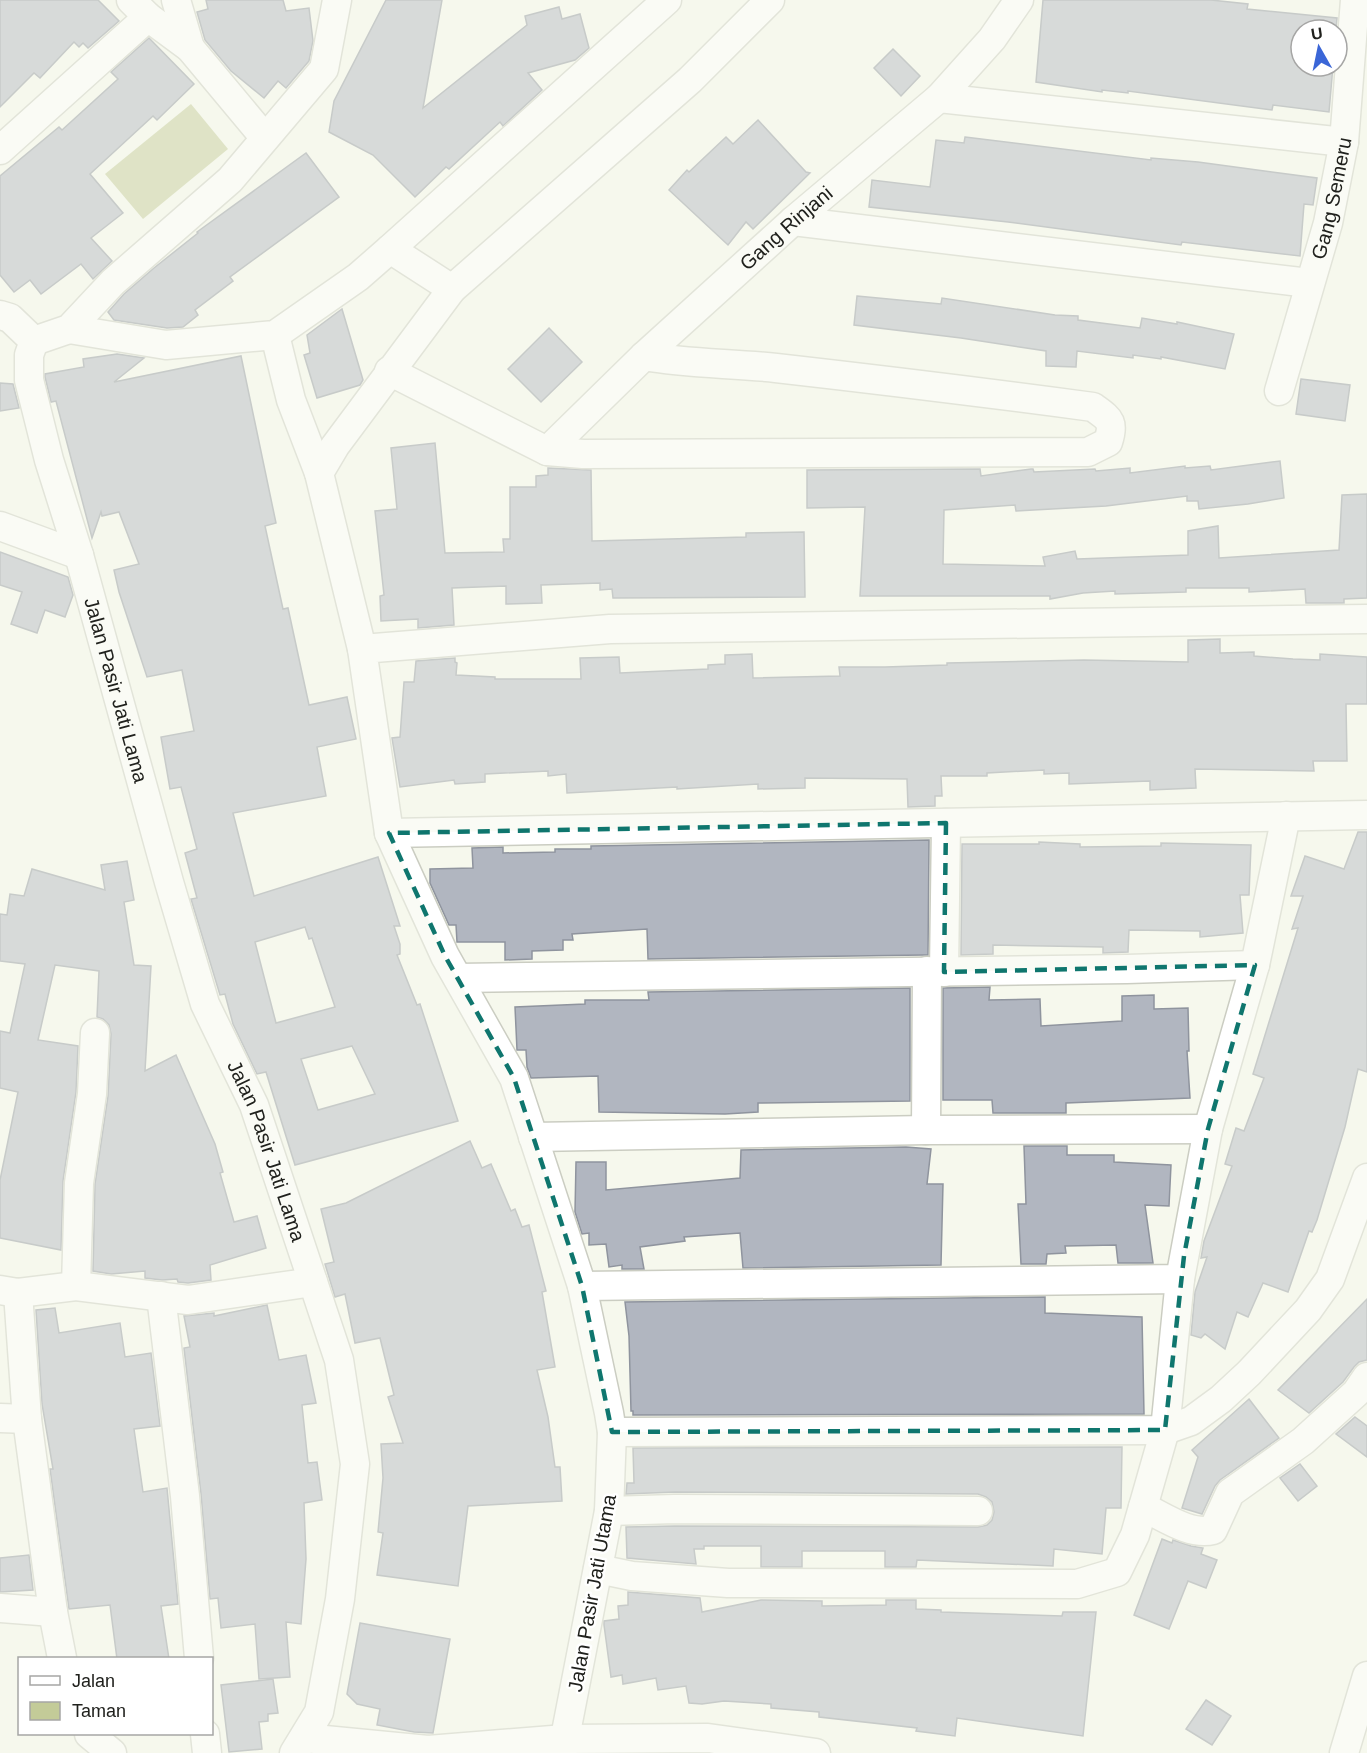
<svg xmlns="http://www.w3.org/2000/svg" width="1367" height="1753" font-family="Arial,sans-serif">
  <rect width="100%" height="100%" fill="#f6f8ed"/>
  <polygon fill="#c3cb98" points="191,104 228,149 143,219 105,174"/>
  <g fill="#b1b6c0" stroke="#8f949e" stroke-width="1.5" fill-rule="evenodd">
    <polygon points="0,0 98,0 119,21 88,48 83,43 79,47 74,42 40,78 34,73 0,107"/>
    <polygon points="206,0 283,0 286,11 309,8 313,41 309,61 286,88 278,81 264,98 231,71 205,40 197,12 208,9"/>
    <polygon points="386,0 442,0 423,108 527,25 525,16 559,7 562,19 580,14 589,48 575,60 528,73 542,90 503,126 500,122 449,169 446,167 415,197 373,155 329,132 334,101"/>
    <polygon points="1043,0 1211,0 1248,4 1247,9 1337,18 1336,30 1301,30 1301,66 1333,66 1329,112 1273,105 1272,110 1128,91 1128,93 1102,90 1102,92 1036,82"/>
    <polygon points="149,38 194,84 157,120 153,116 90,174 123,213 91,238 112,261 93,279 81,264 41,294 30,280 14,292 0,275 0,176 59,127 62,130 118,79 111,72"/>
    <polygon points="893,49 920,76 901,96 874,68"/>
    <polygon points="758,120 806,172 810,173 753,229 746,222 728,245 669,190 687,170 689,172 726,137 733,144"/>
    <polygon points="965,137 1151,160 1151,158 1198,162 1317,178 1313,205 1304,204 1300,256 1182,242 1181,245 1008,222 869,207 872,180 930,187 936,140 964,143"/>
    <polygon points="306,153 339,197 230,277 233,281 195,310 198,315 183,327 167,328 114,320 108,312 124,294 154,268 198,233 197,232"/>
    <polygon points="857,296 941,304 942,298 1055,315 1078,316 1078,320 1140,328 1142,318 1177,324 1177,322 1234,334 1225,369 1161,357 1161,359 1133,355 1133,358 1077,351 1076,367 1046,366 1046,351 961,338 854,325"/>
    <polygon points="342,309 363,380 360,385 317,398 304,355 310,353 307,335"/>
    <polygon points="549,328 582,362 541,402 508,369"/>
    <path d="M 117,354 L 144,358 L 114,382 L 241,356 L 276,523 L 265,526 L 283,609 L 288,608 L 309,705 L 347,697 L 356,739 L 317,747 L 326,796 L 233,813 L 254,896 L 378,857 L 400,926 L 394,926 L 400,944 L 400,954 L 397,955 L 417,1005 L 420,1004 L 458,1121 L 295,1165 L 266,1072 L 257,1074 L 233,1024 L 225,994 L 220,995 L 191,899 L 197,898 L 185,853 L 197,849 L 181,787 L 170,789 L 161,737 L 194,731 L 182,670 L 147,677 L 119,592 L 114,570 L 139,564 L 119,512 L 102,516 L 101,512 L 92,538 L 56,401 L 51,402 L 45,377 L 45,374 L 84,367 L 83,359 ZM 305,927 L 309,939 L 312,938 L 335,1007 L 276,1023 L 255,942 ZM 352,1046 L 375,1094 L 318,1110 L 301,1059 Z"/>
    <polygon points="1301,379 1350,385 1345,421 1296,414"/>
    <polygon points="0,383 13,384 19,408 0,411"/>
    <polygon points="435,443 445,553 504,552 503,539 510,539 510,487 536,487 536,476 548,475 548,468 591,470 592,541 746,537 746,533 804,532 805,597 613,598 612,589 600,590 600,583 541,585 542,603 506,604 506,586 452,588 454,625 418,628 418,619 381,621 380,596 384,595 375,511 397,509 391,448"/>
    <polygon points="1280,461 1284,498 1248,504 1199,509 1198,501 1187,501 1187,496 1106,506 1016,511 1015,505 944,510 943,564 1045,566 1043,557 1075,551 1077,559 1188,555 1188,531 1218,526 1219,558 1339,550 1342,495 1367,494 1367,598 1344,599 1344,603 1306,603 1305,589 1249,592 1249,588 1186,588 1186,592 1115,594 1115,591 1083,593 1050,599 1050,596 860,596 865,507 807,508 807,470 980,469 981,476 1031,469 1033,469 1034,472 1095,469 1096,471 1130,468 1130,473 1185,466 1185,468 1210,466 1211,470"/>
    <polygon points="0,552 68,577 73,595 65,617 45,610 37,633 11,624 22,592 0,585"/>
    <polygon points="1220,639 1220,653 1254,652 1254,656 1293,659 1320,660 1320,654 1367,657 1367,704 1346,704 1347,761 1313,761 1314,771 1195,769 1196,788 1150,790 1150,781 1069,784 1069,773 1044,774 1044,770 987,773 987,776 941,776 942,796 935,796 935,806 908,807 907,779 805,778 805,788 758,789 758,784 677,789 677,787 567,793 566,774 548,776 548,771 485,774 485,782 455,784 454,780 400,787 392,738 400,737 404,682 414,682 416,661 455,658 455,662 457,663 456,675 495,677 495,679 581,679 580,658 619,657 620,673 708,669 708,665 725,664 725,655 752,654 753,678 840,676 839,667 885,667 947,665 947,663 1084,660 1188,662 1188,640"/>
    <polygon points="1358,832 1367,832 1367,1072 1358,1069 1345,1127 1317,1220 1312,1232 1309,1231 1288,1292 1263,1283 1248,1317 1237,1312 1225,1349 1205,1334 1201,1338 1191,1335 1195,1292 1207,1257 1201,1258 1204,1241 1232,1166 1225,1164 1236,1128 1244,1131 1264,1078 1253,1074 1298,928 1292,929 1303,896 1291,896 1305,856 1344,869"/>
    <polygon points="929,840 928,955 924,955 648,959 647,929 572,934 573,940 563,940 563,950 532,951 532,959 505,960 505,942 457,942 456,925 449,925 430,883 430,869 473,868 472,848 503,847 503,853 555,852 555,849 591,849 591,846"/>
    <polygon points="1039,842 1080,844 1080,847 1161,846 1161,843 1251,845 1249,895 1240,895 1243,933 1200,937 1200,931 1129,930 1128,952 1103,953 1103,947 993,945 993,954 961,955 962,844 1039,844"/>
    <polygon points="127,861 134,900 124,902 134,965 151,966 145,1071 176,1055 215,1144 223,1172 220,1173 234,1222 257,1216 266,1248 210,1265 211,1280 188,1283 178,1282 177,1279 162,1280 145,1278 145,1271 111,1274 93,1271 95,1184 108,1096 111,1034 109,1025 103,1019 97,1017 99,971 55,965 38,1040 78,1046 76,1092 63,1181 61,1250 0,1238 0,1180 18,1092 0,1088 0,1031 10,1033 25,964 0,961 0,914 7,915 10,894 24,896 32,869 105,890 101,865"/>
    <polygon points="990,987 989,1000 1040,999 1041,1026 1122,1021 1122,996 1154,995 1154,1009 1188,1008 1189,1051 1187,1051 1190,1098 1066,1103 1066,1113 993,1113 992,1100 943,1100 943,988"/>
    <polygon points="910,988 910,1101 758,1103 758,1112 725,1114 599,1112 598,1076 531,1078 527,1067 526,1050 517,1050 515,1007 585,1004 585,1000 649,1000 648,992"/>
    <polygon points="470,1141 482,1168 491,1164 511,1211 515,1209 522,1227 529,1225 546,1291 542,1292 555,1367 537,1370 548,1417 555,1467 560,1467 562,1501 468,1506 458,1586 377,1575 383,1533 378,1532 383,1478 381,1444 403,1443 388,1397 394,1395 380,1338 355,1343 345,1294 335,1297 325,1264 334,1262 321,1209 346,1203"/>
    <polygon points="1024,1146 1067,1146 1067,1155 1114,1155 1114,1162 1171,1165 1169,1206 1145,1205 1153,1263 1118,1263 1116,1245 1065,1246 1066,1253 1047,1254 1046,1264 1021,1264 1018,1204 1026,1204"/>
    <polygon points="906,1147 931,1149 927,1184 943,1184 941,1265 743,1268 740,1233 684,1237 685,1241 640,1247 644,1269 622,1269 622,1265 609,1267 606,1244 589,1245 589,1233 582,1234 575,1212 576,1162 606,1162 606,1190 740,1178 741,1150"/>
    <polygon points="1045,1297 1045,1313 1142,1317 1144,1414 633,1415 633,1411 631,1411 629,1336 625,1302"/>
    <polygon points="1367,1299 1367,1360 1359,1362 1354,1367 1343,1382 1309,1413 1278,1390"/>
    <polygon points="267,1305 279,1360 306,1355 316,1403 302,1405 308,1463 317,1462 322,1500 304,1503 306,1559 301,1624 286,1622 290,1677 259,1679 255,1624 221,1628 218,1598 210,1599 201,1494 184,1348 190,1347 184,1316 214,1313 214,1316"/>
    <polygon points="55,1308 59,1333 120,1323 125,1357 151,1353 160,1426 134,1429 143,1492 167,1488 178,1604 161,1606 169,1659 117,1659 110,1605 69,1609 50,1469 53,1469 42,1404 36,1310"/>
    <polygon points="1249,1399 1279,1438 1220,1480 1215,1486 1202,1514 1182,1508 1198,1457 1192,1450"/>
    <polygon points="1355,1417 1367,1426 1367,1457 1336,1434"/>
    <polygon points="1122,1447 1121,1508 1106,1508 1102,1554 1054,1549 1053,1566 917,1560 916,1567 885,1567 885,1551 802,1551 802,1567 761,1567 761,1546 704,1546 704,1549 694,1549 696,1564 627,1558 626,1527 675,1526 978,1527 987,1525 992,1520 994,1512 992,1502 986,1497 978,1494 675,1492 626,1494 627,1483 634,1483 633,1448"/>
    <polygon points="1300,1464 1317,1486 1298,1501 1280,1478"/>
    <polygon points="1162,1539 1172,1543 1173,1540 1191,1546 1203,1548 1201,1554 1217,1560 1206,1588 1188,1581 1169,1629 1134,1615"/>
    <polygon points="29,1555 33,1590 0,1592 0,1558"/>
    <polygon points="628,1592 700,1598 702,1612 761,1600 822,1601 822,1606 886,1605 886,1600 916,1600 916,1609 941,1610 941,1612 1062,1616 1063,1612 1096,1612 1083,1736 957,1718 955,1736 916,1731 917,1728 819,1717 819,1712 771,1708 771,1704 724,1701 702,1704 689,1703 686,1686 658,1690 656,1678 623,1684 622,1675 611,1677 604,1625 604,1621 619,1619 618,1606 628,1605"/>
    <polygon points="360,1623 450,1639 433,1733 414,1732 377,1725 380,1709 357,1704 347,1694"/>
    <polygon points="273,1679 278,1713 268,1714 268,1721 259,1722 262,1749 229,1752 221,1685"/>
    <polygon points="1206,1700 1231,1716 1212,1745 1186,1729"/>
  </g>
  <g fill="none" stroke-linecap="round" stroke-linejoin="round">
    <g stroke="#cbcdc2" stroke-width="31">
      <g id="street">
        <polyline points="131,0 148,17 190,48 265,138"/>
        <polyline points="176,0 190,48"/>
        <polyline points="939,98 1344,142"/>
        <polyline points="0,150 148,17"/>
        <polyline points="793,221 1309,283"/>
        <polyline points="390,249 667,0"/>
        <polyline points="0,315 10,318 34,341"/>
        <polyline points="69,329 166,345 275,335 358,277 390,249 452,289"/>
        <polyline points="275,335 291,400 319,473"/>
        <path id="s1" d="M 34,341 L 29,355 L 29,380 L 49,460 L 79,555 L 169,882 L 205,1004 L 254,1105 L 339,1360 L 355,1464 L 340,1599 L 319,1712 L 294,1753"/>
        <polyline points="34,341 69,329 113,282 230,180 324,69 337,0"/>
        <path d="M 389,371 L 547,451 L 583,454 L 1088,452 L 1108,442 C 1115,421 1109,419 1093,407 C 988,393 882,380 776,368 C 732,363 688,364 644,356"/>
        <path id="s2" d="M 1279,391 L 1328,223 L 1344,142 L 1355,0"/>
        <path id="s3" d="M 547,451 L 644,356 L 793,221 L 939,98 L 992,39 L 1019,0"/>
        <polyline points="0,526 79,555"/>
        <polyline points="1367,619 610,629 362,649 389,833 1367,815"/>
        <polyline points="362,649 319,473 335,446 452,289 690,80 770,0"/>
        <polyline points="389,833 445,956 514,1078 582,1286 609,1413 612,1432 609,1511 562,1753"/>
        <polyline points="944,972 946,823"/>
        <polyline points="458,978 1127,969 1255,965"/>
        <polyline points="926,1130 927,971"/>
        <polyline points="533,1137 926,1130 1208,1129"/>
        <polyline points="76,1286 79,1183 92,1094 95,1033"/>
        <polyline points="582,1286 1180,1279 1208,1129 1255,965 1286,816"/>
        <polyline points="0,1290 18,1293 76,1286 188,1300 313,1282"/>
        <polyline points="18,1293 27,1419 53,1612 62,1658"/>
        <polyline points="161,1296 185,1496 199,1658"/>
        <polyline points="0,1418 27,1419"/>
        <polyline points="612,1432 1165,1430 1191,1421 1221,1399 1249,1373 1308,1310 1330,1279 1367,1178"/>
        <path d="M 1143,1507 C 1163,1516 1190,1536 1213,1530 L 1230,1493 L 1303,1441 L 1356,1393 L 1367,1377"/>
        <polyline points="609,1511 675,1509 978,1511"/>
        <polyline points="598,1569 632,1576 728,1583 1077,1584 1117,1572 1135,1535 1165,1430 1180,1279"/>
        <polyline points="0,1608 53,1612"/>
        <polyline points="89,1734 112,1753"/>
        <polyline points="205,1734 207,1753"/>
        <polyline points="304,1738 428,1750 565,1739 708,1738 816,1753"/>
        <polyline points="1344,1753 1367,1676"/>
      </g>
    </g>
    <use href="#street" stroke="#fff" stroke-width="28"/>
  </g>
  <path d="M0 0H1367V1753H0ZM 946,823 L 944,972 L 1255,965 L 1208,1129 L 1184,1256 L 1165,1430 L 612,1432 L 582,1286 L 514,1078 L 445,956 L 389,833 Z" fill="#f6f8ed" fill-opacity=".55" fill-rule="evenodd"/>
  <path fill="none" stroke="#0f766e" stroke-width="4.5" stroke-dasharray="12 8" stroke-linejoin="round" d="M 946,823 L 944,972 L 1255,965 L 1208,1129 L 1184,1256 L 1165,1430 L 612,1432 L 582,1286 L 514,1078 L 445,956 L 389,833 Z"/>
  <g text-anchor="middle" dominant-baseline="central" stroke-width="5" stroke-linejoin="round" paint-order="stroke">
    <g font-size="20" fill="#20211d" stroke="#fff">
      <text stroke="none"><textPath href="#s2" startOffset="200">Gang Semeru</textPath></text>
      <text stroke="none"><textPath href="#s3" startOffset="327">Gang Rinjani</textPath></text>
      <text stroke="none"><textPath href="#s1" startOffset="362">Jalan Pasir Jati Lama</textPath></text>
      <text stroke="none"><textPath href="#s1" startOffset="848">Jalan Pasir Jati Lama</textPath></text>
      <text transform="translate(592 1593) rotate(-80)">Jalan Pasir Jati Utama</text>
    </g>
  </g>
  <rect x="18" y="1657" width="195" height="78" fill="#ffffff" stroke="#a6a6a5" stroke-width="1.5"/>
  <rect x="30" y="1676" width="30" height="9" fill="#ffffff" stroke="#a6a6a5" stroke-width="1.5"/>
  <text x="72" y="1687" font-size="18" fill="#20211d">Jalan</text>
  <rect x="30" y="1702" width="30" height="18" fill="#c3cb98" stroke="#a6a6a5" stroke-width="1.5"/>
  <text x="72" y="1717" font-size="18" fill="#20211d">Taman</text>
  <g transform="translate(1319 48) rotate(351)"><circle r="28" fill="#ffffff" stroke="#a6a6a5" stroke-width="1.5"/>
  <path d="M0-4.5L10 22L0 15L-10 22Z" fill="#3b66d7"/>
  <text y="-9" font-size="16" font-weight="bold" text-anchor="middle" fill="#20211d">U</text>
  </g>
</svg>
